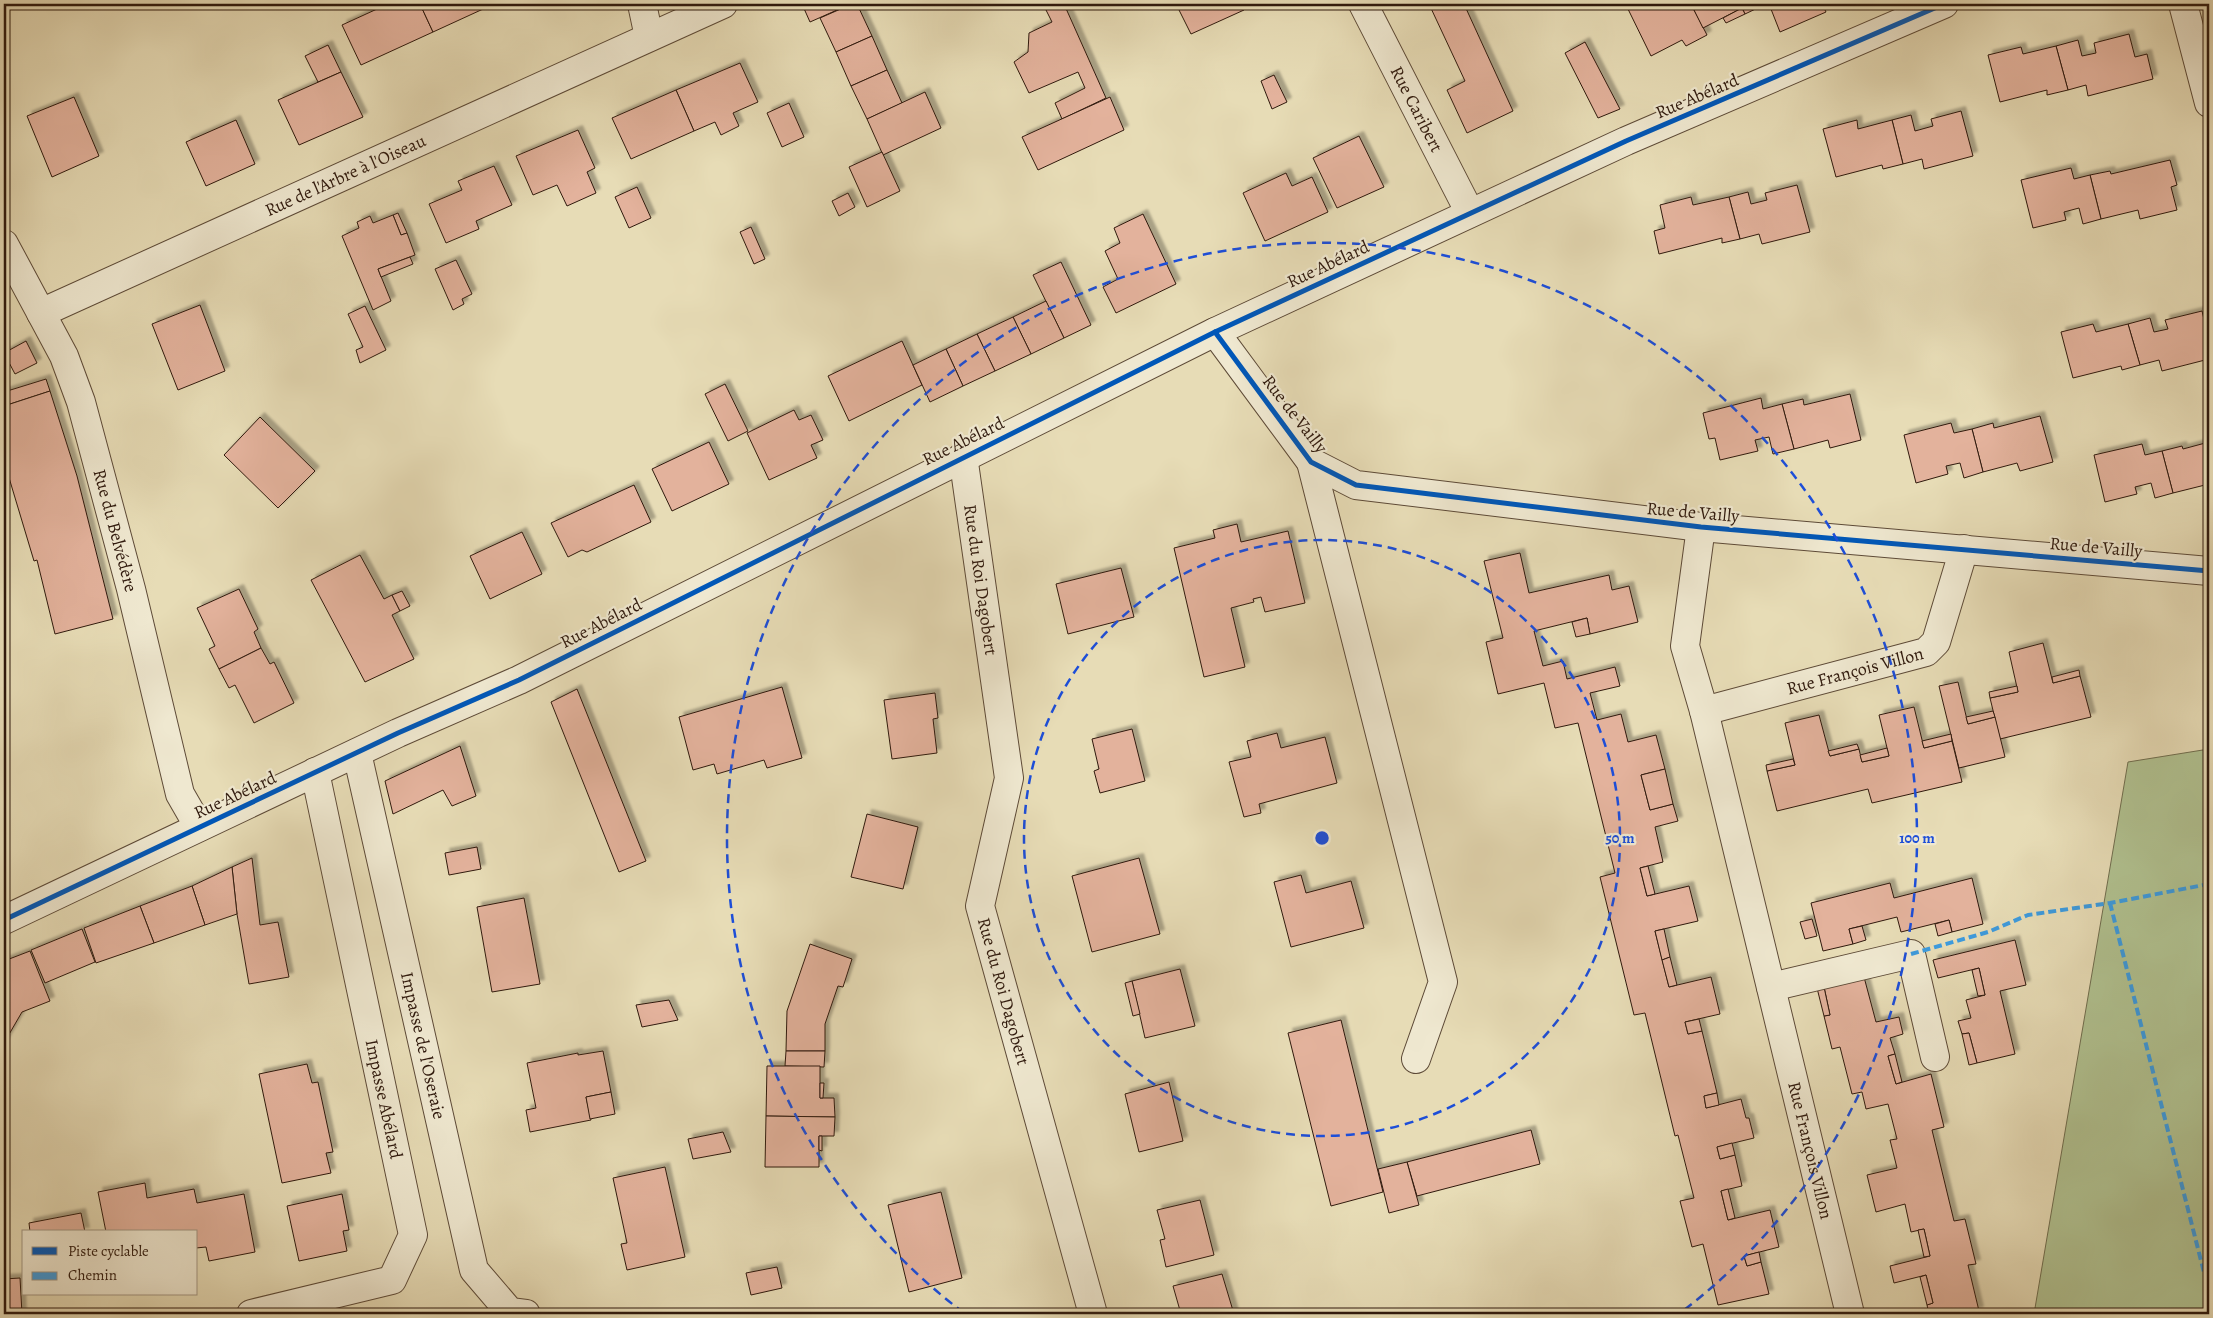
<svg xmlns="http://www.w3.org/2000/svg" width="2213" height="1318" font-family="Alegreya,serif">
  <defs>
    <filter id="shadow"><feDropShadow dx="4.5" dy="-4.5" stdDeviation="1" flood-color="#0004"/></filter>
  </defs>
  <rect width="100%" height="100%" fill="#e7dcb6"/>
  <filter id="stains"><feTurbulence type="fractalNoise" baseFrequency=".004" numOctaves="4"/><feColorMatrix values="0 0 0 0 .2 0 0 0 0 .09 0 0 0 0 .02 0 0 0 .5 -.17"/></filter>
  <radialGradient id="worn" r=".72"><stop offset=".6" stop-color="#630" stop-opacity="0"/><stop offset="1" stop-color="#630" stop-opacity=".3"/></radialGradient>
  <polygon fill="#b1c291" stroke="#706e4f" points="2209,749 2209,1314 2034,1314 2128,762"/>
  <g fill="#e3b29c" stroke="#2f190d" filter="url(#shadow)">
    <polygon points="388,4 420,4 433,32 361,65 342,25"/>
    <polygon points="420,4 494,4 433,32"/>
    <polygon points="802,4 845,4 846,6 810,22"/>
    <polygon points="852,4 857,4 872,36 836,52 820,18"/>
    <polygon points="1043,4 1064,4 1106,98 1062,119 1055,103 1085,88 1078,72 1029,93 1014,62 1028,52 1029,33 1052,22"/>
    <polygon points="1176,4 1241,4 1244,10 1191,34"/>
    <polygon points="1429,4 1464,4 1513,111 1467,133 1447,90 1465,81"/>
    <polygon points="1633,4 1691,4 1707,35 1686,46 1682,40 1651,56 1627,7"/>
    <polygon points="1691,4 1766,4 1745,14 1742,8 1703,28"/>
    <polygon points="1769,4 1822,4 1826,12 1780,32"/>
    <polygon points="1742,8 1745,14 1726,23 1723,18"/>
    <polygon points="2129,34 2135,57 2147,54 2153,79 2088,96 2086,85 2068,90 2056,46 2078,40 2082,56 2096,53 2094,43"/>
    <polygon points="872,36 887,70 851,86 836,52"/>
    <polygon points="1585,42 1620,109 1598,118 1565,53"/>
    <polygon points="328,45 341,72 318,82 305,56"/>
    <polygon points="2056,46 2068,90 2047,95 2047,90 2000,102 1988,55 2021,47 2023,54"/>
    <polygon points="740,63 758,102 733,113 739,126 721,135 715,122 694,131 676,90"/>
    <polygon points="887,70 902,103 867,119 851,86"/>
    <polygon points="341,72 363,117 299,145 278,100"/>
    <polygon points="1274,75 1287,102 1272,109 1261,81"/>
    <polygon points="676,90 694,131 631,159 612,118"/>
    <polygon points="925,92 941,128 883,155 867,119"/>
    <polygon points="74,97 99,156 52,177 27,116"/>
    <polygon points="1110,97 1124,130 1038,170 1022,137"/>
    <polygon points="789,103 804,137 782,147 767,113"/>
    <polygon points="1961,111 1973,156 1924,169 1922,159 1903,164 1892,120 1911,115 1915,131 1933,126 1931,119"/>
    <polygon points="236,120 255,164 206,186 186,142"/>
    <polygon points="1857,120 1858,129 1892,120 1903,164 1883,169 1882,165 1836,177 1823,129"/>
    <polygon points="578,130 595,168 587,172 596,193 567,206 557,185 533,195 516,156"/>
    <polygon points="1359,136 1384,187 1337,208 1313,158"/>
    <polygon points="882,152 900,191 867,207 849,167"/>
    <polygon points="2170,160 2177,185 2171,187 2177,210 2140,219 2138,210 2101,219 2090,175 2110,171 2111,174"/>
    <polygon points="494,166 512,205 476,221 479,229 446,243 429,204 462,190 458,181"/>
    <polygon points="2071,168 2074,179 2090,175 2101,219 2083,224 2079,208 2064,212 2066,220 2033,228 2021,180"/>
    <polygon points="1286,173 1292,186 1312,177 1328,212 1265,241 1243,193"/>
    <polygon points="1797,185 1810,232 1762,244 1759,234 1740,239 1729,197 1748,192 1751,204 1767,200 1765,193"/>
    <polygon points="637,187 651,218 629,228 615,197"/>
    <polygon points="848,193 855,207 839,216 832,201"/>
    <polygon points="1691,197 1693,205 1729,197 1740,239 1722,243 1722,238 1659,254 1654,231 1665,228 1660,205"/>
    <polygon points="398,213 407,233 401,235 393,215"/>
    <polygon points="1143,214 1176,284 1116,313 1103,287 1118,279 1105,251 1120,243 1114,228"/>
    <polygon points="393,215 401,235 407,233 415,255 378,269 391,301 373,310 342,236 359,228 357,222 370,216 373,223"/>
    <polygon points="751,227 765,259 754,264 740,232"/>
    <polygon points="410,257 413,264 381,277 378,269"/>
    <polygon points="456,260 472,294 462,299 464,304 453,310 435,269"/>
    <polygon points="1061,262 1091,325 1064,338 1033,275"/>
    <polygon points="1046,301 1064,338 1031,354 1013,317"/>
    <polygon points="200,305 225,371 178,390 152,324"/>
    <polygon points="365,306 386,350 360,363 356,350 363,347 348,314"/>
    <polygon points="2202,311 2207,332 2209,331 2209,359 2162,371 2159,360 2140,365 2128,324 2150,318 2154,332 2168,329 2165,320"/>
    <polygon points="1013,317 1031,354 995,371 977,334"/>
    <polygon points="2093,324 2096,332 2128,324 2140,365 2122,370 2121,366 2073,378 2061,332"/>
    <polygon points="977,334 995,371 963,386 946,349"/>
    <polygon points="26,341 37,363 15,374 4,353"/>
    <polygon points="902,341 922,385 849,421 828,376"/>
    <polygon points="946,349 963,386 930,402 913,365"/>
    <polygon points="46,379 50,391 4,406 4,392"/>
    <polygon points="725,384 748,431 728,441 705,394"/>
    <polygon points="50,391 77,476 113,619 55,634 37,560 34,561 4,461 4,406"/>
    <polygon points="1850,394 1861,440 1830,448 1828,440 1794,449 1782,404 1803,399 1804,405"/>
    <polygon points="1761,398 1763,409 1782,404 1794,449 1773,454 1769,437 1755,440 1758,451 1720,460 1715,438 1709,439 1703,413"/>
    <polygon points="794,410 799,420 811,415 823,440 811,445 817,458 769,480 747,433"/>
    <polygon points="2040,416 2053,462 2020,471 2017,463 1983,472 1972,429 1993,423 1994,428"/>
    <polygon points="260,417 315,471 278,508 224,455"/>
    <polygon points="1951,423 1954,433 1972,429 1983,472 1964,478 1960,463 1946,466 1948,474 1916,483 1904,435"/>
    <polygon points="709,442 729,484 672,511 652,469"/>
    <polygon points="2209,442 2209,487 2209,484 2173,493 2162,451 2182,446 2183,449"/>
    <polygon points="2142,444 2145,455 2162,451 2173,493 2155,498 2151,483 2135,487 2137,494 2105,502 2094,455"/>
    <polygon points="634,485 651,522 587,552 582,550 568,557 551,523"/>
    <polygon points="1237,524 1241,542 1288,531 1305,603 1265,612 1261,597 1253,599 1254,602 1231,608 1245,667 1204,677 1174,548 1215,538 1213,530"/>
    <polygon points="522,532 542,574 490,599 470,556"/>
    <polygon points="1520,553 1529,593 1609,575 1612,590 1629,586 1638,622 1590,634 1587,618 1534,631 1543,666 1563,661 1567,679 1615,667 1620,686 1590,693 1597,720 1621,714 1628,742 1656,735 1665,769 1641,775 1650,810 1673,804 1678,821 1655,827 1663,862 1640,868 1647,896 1689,886 1698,921 1655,931 1669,987 1711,977 1720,1014 1685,1022 1688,1034 1702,1031 1717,1093 1704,1096 1706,1108 1741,1099 1746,1118 1749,1118 1754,1138 1717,1147 1720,1159 1735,1155 1742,1186 1721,1191 1728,1220 1770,1210 1779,1247 1744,1256 1747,1266 1761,1262 1769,1294 1718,1305 1703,1244 1692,1247 1680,1201 1694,1198 1678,1135 1675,1136 1645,1013 1634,1015 1600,877 1615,873 1578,723 1555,728 1544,683 1498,694 1486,642 1503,638 1484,561"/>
    <polygon points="360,555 384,599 392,595 400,611 392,615 414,659 365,682 311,580"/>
    <polygon points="1121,568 1134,617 1068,634 1056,584"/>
    <polygon points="239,589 258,629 254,632 261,648 219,669 209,649 215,646 197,608"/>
    <polygon points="402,591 410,606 400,611 392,595"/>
    <polygon points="1587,618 1590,634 1576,637 1572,622"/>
    <polygon points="2043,643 2053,683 2080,676 2091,717 2000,739 1990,698 2018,692 2009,652"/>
    <polygon points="261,648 270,664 274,662 294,703 254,723 235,685 229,688 219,669"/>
    <polygon points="2079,670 2080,676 2053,683 2052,677"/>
    <polygon points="1958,682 1968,724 1995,717 2005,757 1959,768 1939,686"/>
    <polygon points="2017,686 2018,692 1990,698 1989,692"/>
    <polygon points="782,687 802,758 767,768 764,760 717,774 714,764 693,770 679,717"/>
    <polygon points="577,689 646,861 619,872 551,702"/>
    <polygon points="935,693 938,718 933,719 937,753 892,759 884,700"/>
    <polygon points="1914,707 1924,748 1952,741 1962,782 1872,803 1868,789 1777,811 1767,771 1795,765 1785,723 1819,715 1830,756 1859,749 1862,762 1889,756 1879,715"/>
    <polygon points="1993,711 1995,717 1968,724 1966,717"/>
    <polygon points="1132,729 1145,781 1100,793 1094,771 1099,769 1092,739"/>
    <polygon points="1277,733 1281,748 1325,737 1337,783 1259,804 1261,813 1244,817 1229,762 1251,757 1247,741"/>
    <polygon points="1951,734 1952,741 1924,748 1922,741"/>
    <polygon points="1857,744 1859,749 1830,756 1828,751"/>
    <polygon points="460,746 476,796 452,806 443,790 393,814 385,781"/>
    <polygon points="1887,748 1889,756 1862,762 1860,755"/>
    <polygon points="1793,759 1795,765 1767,771 1766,765"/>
    <polygon points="1665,769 1673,804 1650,810 1641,775"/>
    <polygon points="867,814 918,827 903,889 851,877"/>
    <polygon points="477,847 481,869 449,875 445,853"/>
    <polygon points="252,858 260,925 278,922 289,977 249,984 237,914 232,867"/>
    <polygon points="1139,858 1160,934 1092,952 1072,876"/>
    <polygon points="1648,866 1655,894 1647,896 1640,868"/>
    <polygon points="232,867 237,914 205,925 192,886"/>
    <polygon points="1301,875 1306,893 1351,881 1364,928 1291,947 1274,882"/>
    <polygon points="1972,878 1983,924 1952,932 1949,920 1901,932 1897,917 1849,929 1853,944 1823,951 1811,903 1890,883 1894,898"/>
    <polygon points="192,886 205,925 154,943 140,906"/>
    <polygon points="524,898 540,984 492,992 477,907"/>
    <polygon points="140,906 154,943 96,963 84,928"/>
    <polygon points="1812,919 1817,936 1805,939 1800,922"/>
    <polygon points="1949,920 1952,932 1938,936 1935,924"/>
    <polygon points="1862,926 1866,940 1853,944 1849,929"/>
    <polygon points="82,929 95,962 45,983 31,950"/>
    <polygon points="1664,929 1670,957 1662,960 1655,931"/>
    <polygon points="2015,940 2026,985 2000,991 2015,1054 1977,1063 1969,1033 1962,1034 1958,1021 1971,1018 1966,1000 1985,995 1979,968 1938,978 1933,960"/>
    <polygon points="810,944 852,959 843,987 838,986 825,1024 825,1051 786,1051 787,1011"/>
    <polygon points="30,951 50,1001 22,1012 4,1043 4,961"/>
    <polygon points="1670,957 1677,985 1669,987 1662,960"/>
    <polygon points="1979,968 1985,995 1978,996 1972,970"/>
    <polygon points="1180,969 1195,1026 1145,1038 1132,981"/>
    <polygon points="1864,977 1876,1022 1899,1017 1903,1034 1890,1038 1895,1054 1888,1056 1896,1084 1931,1074 1944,1127 1932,1130 1954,1221 1965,1219 1976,1264 1968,1265 1979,1311 1967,1314 1929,1314 1927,1305 1933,1303 1926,1275 1894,1283 1890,1266 1930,1256 1924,1229 1911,1232 1905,1204 1876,1212 1867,1175 1897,1168 1890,1140 1897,1139 1888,1104 1866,1109 1862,1092 1852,1094 1840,1047 1832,1049 1824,1016 1830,1015 1824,987"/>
    <polygon points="1132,981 1140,1014 1133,1016 1125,983"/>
    <polygon points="1824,987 1830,1015 1824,1016 1817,988"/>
    <polygon points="669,1000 678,1020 642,1027 636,1005"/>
    <polygon points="1699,1019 1702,1031 1688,1034 1685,1022"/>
    <polygon points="1341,1020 1383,1192 1331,1206 1288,1033"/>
    <polygon points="1969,1033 1977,1063 1969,1065 1962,1034"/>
    <polygon points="603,1051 611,1092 586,1097 591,1120 530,1132 526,1110 536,1108 527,1063 578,1053 578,1055"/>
    <polygon points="786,1051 825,1051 824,1067 785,1066"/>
    <polygon points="1895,1054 1902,1082 1896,1084 1888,1056"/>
    <polygon points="307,1064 312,1083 318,1082 333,1152 326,1153 331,1173 282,1183 259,1074"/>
    <polygon points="767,1066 820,1066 820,1098 834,1098 835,1117 766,1116"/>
    <polygon points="1169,1082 1183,1141 1139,1152 1125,1094"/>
    <polygon points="820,1083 824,1083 823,1098 820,1098"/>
    <polygon points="611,1092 615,1114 590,1119 586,1097"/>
    <polygon points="1717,1093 1719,1105 1706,1108 1704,1096"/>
    <polygon points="766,1116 835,1117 834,1136 819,1136 819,1167 765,1167"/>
    <polygon points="1531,1130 1540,1164 1417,1196 1407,1162"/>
    <polygon points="723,1132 731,1152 693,1159 688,1139"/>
    <polygon points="819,1136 822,1136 822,1151 819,1150"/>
    <polygon points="1732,1143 1735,1155 1720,1159 1717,1147"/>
    <polygon points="1407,1162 1419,1205 1389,1213 1378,1169"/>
    <polygon points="665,1167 685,1257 627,1270 621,1244 627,1243 613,1178"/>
    <polygon points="145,1183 147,1198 194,1189 197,1203 244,1194 255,1252 209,1261 206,1247 196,1248 196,1232 106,1232 98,1192"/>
    <polygon points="1728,1189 1735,1218 1728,1220 1721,1191"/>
    <polygon points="941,1192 962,1278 909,1292 888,1205"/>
    <polygon points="342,1194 349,1230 343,1231 347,1251 299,1261 287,1206"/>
    <polygon points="1200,1200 1214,1255 1166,1267 1160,1240 1165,1239 1157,1210"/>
    <polygon points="81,1213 85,1232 30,1232 29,1223"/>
    <polygon points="1924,1229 1930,1256 1924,1257 1918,1230"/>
    <polygon points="1759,1252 1761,1262 1747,1266 1744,1256"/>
    <polygon points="777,1267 782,1288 751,1295 746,1273"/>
    <polygon points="1222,1274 1234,1314 1181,1314 1173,1286"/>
    <polygon points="1926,1275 1933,1303 1927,1305 1920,1277"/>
    <polygon points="20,1278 22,1314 4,1314 4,1279"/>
  </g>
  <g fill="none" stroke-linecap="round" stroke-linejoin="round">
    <g stroke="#5d4a37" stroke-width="30">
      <g id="street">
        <polyline points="642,4 649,37"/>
        <path id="s1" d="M 1363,4 L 1470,213"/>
        <polyline points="2183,4 2209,103"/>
        <path id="s2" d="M 4,244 L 64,356 L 81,402 L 131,589 L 180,794 L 199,827"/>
        <path id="s3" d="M 41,313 L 723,4"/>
        <polyline points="1215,332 1311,462 1356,485 1701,527 2209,571"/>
        <path id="s4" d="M 963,456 L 1009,778 L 980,906 L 1093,1314"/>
        <polyline points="1311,462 1443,982 1416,1059"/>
        <path id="s5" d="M 1701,527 L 1685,646 L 1704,711 L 1926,652 L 1936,642 L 1964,549"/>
        <path id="s6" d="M 1704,711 L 1850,1314"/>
        <path id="s7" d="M 357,753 L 474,1270 L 510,1312 L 526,1314"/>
        <polyline points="4,920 398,733 519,680 1215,332 1626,141 1944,4"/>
        <polyline points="1771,987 1911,954 1935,1057"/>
        <polyline points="251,1314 392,1280 413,1235 315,772"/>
      </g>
    </g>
    <use href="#street" stroke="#efe8d0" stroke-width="28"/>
    <g stroke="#3d9bde" stroke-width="4" stroke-dasharray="8 4" stroke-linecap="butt">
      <polyline points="2110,903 2209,1292"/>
      <polyline points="1911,954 1988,932 2028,915 2110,903 2209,884"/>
    </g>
    <g stroke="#efe8d0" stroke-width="8">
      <g id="cycleway">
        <polyline points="1215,332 1311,462 1356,485 1701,527 2209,571"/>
        <polyline points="4,920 398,733 519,680 1215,332 1626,141 1944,4"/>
      </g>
    </g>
    <use href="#cycleway" stroke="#0057b8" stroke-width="5"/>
  </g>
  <g fill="none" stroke="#1d4ed8" stroke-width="2.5" stroke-dasharray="9 6">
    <circle cx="1322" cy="838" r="298"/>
    <path d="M964 1313A595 595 0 1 1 1680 1313"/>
  </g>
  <g text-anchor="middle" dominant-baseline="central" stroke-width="4.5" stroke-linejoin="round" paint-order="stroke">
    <g font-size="18" fill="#2f190d" stroke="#efe8d0">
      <text transform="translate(1697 96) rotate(-23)">Rue Abélard</text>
      <text stroke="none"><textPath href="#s1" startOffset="118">Rue Caribert</textPath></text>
      <text stroke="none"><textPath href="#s3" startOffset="334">Rue de l'Arbre à l'Oiseau</textPath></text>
      <text transform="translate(1328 264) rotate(-25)">Rue Abélard</text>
      <text transform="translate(1295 414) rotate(52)">Rue de Vailly</text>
      <text transform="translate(963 441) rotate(-26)">Rue Abélard</text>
      <text transform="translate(1693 512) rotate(5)">Rue de Vailly</text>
      <text stroke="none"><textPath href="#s2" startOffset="309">Rue du Belvédère</textPath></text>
      <text transform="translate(2096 547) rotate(5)">Rue de Vailly</text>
      <text stroke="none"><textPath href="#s4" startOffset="125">Rue du Roi Dagobert</textPath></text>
      <text transform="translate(601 623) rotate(-27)">Rue Abélard</text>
      <text stroke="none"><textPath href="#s5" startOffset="344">Rue François Villon</textPath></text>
      <text transform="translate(235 795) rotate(-25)">Rue Abélard</text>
      <text stroke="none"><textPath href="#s4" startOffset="545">Rue du Roi Dagobert</textPath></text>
      <text stroke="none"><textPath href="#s7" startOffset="300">Impasse de l'Oseraie</textPath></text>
      <text transform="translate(384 1099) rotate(78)">Impasse Abélard</text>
      <text stroke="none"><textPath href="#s6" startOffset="452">Rue François Villon</textPath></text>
    </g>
  </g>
  <circle cx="1322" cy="838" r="8" fill="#1d4ed8" stroke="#efe8d0" stroke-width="2.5"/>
  <g font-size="15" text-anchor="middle" font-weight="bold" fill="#1d4ed8" stroke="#efe8d0" stroke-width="4.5" stroke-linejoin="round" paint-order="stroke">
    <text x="1620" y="843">50 m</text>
    <text x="1917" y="843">100 m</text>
  </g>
  <rect width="2213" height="1318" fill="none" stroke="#e7dcb6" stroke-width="20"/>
  <rect x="5" y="5" width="2203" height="1308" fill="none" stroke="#2f190d" stroke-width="2.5"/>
  <rect x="10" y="10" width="2193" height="1298" fill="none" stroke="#2f190d"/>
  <rect x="22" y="1230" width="175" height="65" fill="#efe8d0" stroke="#a29582"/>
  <rect x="32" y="1247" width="25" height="8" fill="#0057b8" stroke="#a29582"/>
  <text x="68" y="1256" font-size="15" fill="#2f190d">Piste cyclable</text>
  <rect x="32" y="1272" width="25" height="8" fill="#3d9bde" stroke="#a29582"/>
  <text x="68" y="1280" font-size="15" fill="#2f190d">Chemin</text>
  <rect width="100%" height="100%" filter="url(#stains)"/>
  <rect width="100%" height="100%" fill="url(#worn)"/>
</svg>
